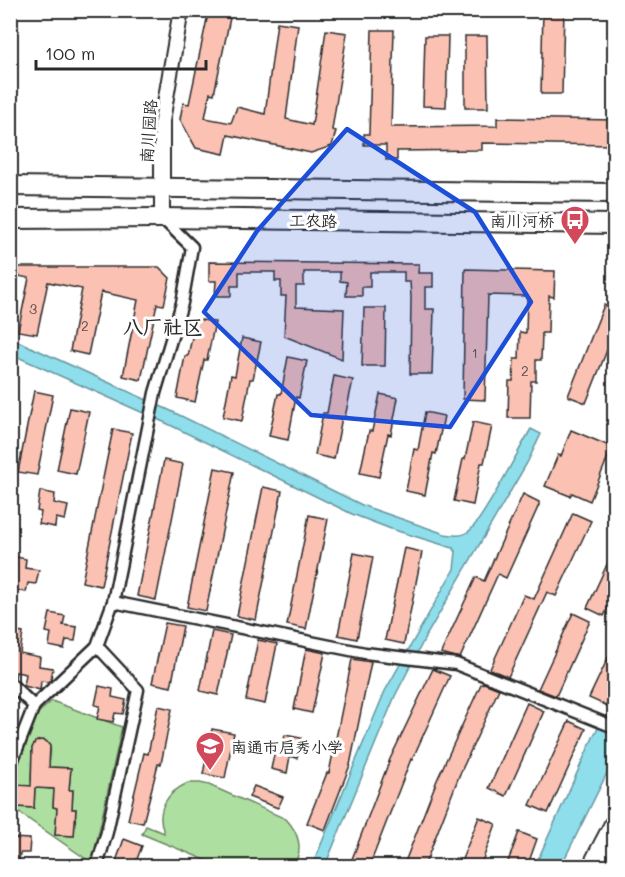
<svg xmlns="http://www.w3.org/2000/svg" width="625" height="877" font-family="Mali,'LXGW WenKai TC',sans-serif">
  <rect width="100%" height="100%" fill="#fff"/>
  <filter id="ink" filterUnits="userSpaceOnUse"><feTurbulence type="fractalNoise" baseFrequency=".0167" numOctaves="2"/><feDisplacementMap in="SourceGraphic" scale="12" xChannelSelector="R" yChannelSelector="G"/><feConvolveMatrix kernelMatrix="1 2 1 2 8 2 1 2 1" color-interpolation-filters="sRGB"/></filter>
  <g filter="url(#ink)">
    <g fill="#addfa0" stroke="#6c8566" stroke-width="1.5" fill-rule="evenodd">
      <path d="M 52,701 L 122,727 L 92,863 L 11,807 L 10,784 L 37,714 ZM 44,740 C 55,746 49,756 49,767 L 71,768 L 69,790 L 73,791 L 72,809 L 76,809 L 74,836 L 55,835 L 57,808 L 53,807 L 54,789 L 48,789 L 48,782 L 31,781 L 32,748 L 37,741 ZM 18,786 L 35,786 L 34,808 L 17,807 Z"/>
      <path d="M 188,783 L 200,783 L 209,785 L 286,819 C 299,833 304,850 293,866 L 220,866 L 142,834 L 146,826 L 164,833 C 155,810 167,792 188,783 Z"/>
    </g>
    <g fill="#8fdeec" stroke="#67969f" stroke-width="1.5">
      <path d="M 11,338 L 171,411 L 364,506 L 445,534 C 453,535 461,537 468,532 C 481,524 520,447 531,429 L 541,434 L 527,463 L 426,636 L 395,696 L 325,866 L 312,866 L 385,691 L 454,569 L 456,552 L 453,548 L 391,529 L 352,514 L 168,424 L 11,354 Z"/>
      <polygon points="614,704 614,759 561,866 535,866 595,733"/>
    </g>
    <g fill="#fbc1b3" stroke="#2b2b2b" stroke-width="1.5">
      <polygon points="543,10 564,10 562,94 541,94"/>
      <polygon points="208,14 230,18 214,94 210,93 205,118 231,123 237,107 265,114 277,22 298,25 286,119 312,125 326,30 347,33 332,130 336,131 332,146 311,153 228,135 224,154 196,148 180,119 183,103 189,104"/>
      <polygon points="372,30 394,30 391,127 497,126 497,118 615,120 615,145 482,143 482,150 397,151 397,160 386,160 386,145 364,145 364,134 369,134"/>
      <polygon points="425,36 448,36 446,107 423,106"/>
      <polygon points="465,36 487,36 488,108 465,108"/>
      <polygon points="209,262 419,264 418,273 433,273 433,287 425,287 425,309 434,309 432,374 410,374 411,297 410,282 404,282 404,272 370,272 370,287 362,287 362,296 346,296 347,282 340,281 340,272 304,272 304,286 296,286 296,307 344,309 342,359 284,336 286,296 281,296 281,281 275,281 275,272 239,272 239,286 231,286 231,296 215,296 216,281 209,281"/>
      <polygon points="15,267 159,267 170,278 164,305 157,304 141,380 123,376 138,300 101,292 88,355 70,351 82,289 48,282 37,334 18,331 29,278 13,275"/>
      <polygon points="465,269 555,271 554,297 549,296 548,333 542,333 541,360 536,360 536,381 531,381 530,418 508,418 509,381 513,381 514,359 519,359 520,332 526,333 527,296 488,295 485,400 463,399"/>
      <polygon points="604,305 615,310 615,330 586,403 568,396"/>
      <polygon points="364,308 386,308 385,366 362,366"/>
      <polygon points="196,319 215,322 207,360 204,360 195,402 177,398 185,356 188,356"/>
      <polygon points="242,338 261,342 253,379 250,379 242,421 223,417 231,375 235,376"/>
      <polygon points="288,357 307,361 299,398 296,397 288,440 269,436 278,394 281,394"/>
      <polygon points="334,376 353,380 345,417 342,417 334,459 315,455 323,413 327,413"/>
      <polygon points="34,391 53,395 37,475 18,472"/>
      <polygon points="380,394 398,398 391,435 388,434 379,477 360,473 369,431 372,431"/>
      <polygon points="70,408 89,412 76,474 57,470"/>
      <polygon points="425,412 444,416 436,454 433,453 425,495 406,491 414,449 418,450"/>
      <polygon points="473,422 492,426 484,463 481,463 473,505 454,501 463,459 465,459"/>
      <polygon points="113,429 132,433 101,586 82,582"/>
      <polygon points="571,430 612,447 590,501 572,493 570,496 545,486 558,455 561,456"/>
      <polygon points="164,460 183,464 156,600 137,596"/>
      <polygon points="215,468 234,472 206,611 187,607"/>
      <polygon points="263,487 282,491 256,620 237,616"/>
      <polygon points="40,491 55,494 54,503 68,506 65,520 56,518 55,527 39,524 41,512 37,511"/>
      <polygon points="523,494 539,502 539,505 506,578 498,574 460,658 441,653 476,577 484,581"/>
      <polygon points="573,513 591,521 556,596 547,592 508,677 490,669 524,595 534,599"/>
      <polygon points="309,515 328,519 306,629 287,625"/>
      <polygon points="615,547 615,593 604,616 587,608"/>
      <polygon points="404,548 422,552 404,644 385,640"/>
      <polygon points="354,553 373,557 357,639 338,635"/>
      <polygon points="12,556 26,559 25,568 39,570 36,584 28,583 26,592 11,589 13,576 10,576"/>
      <polygon points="50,613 65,616 63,625 77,627 75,641 66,640 64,649 49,646 51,633 46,632"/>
      <polygon points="573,613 590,621 556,696 538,689"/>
      <polygon points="165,623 183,626 171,687 152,683"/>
      <polygon points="10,631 23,633 20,653 40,657 39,666 53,668 51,680 48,682 41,681 40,690 24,686 26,674 16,672 15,678 10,676"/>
      <polygon points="212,631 231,635 218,695 200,691"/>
      <polygon points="258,640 277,644 265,704 246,700"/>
      <polygon points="615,643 615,689 607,706 589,698"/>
      <polygon points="306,649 325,653 312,713 294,709"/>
      <polygon points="352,659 371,662 350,765 325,830 307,823 327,773 329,773"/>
      <polygon points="433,669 450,676 412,760 411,759 369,867 349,867 390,759"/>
      <polygon points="484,683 499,689 459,776 424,867 403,867 437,780 481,684"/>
      <polygon points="99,686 113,689 112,697 126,700 123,714 115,713 113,722 97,719 100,706 95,705"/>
      <polygon points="527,703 544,711 506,796 489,788"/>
      <polygon points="158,706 172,709 161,764 158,764 143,823 128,820 144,753 148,754"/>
      <polygon points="569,721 586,729 548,813 530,805"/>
      <polygon points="212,729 234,733 225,778 203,774"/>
      <polygon points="285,735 301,738 297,758 290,756 287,773 271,769 275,750 281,752"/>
      <polygon points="40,740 46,741 50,746 49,767 71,768 69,790 73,790 72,809 76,809 74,836 55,835 57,808 53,807 54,789 35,788 34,808 17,807 18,785 31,786 32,748 35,742"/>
      <polygon points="254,786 283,797 278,808 249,797"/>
      <polygon points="479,817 496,824 480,867 459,867"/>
      <polygon points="519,832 537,839 527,867 506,867"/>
      <polygon points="10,838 30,839 29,853 20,853 19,861 10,861"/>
      <polygon points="124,839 142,846 134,867 114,867"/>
    </g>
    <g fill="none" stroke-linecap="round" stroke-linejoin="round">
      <g stroke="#2b2b2b" stroke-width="15">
        <g id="minor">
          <polyline points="113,602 365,653 456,664 614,727"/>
          <polyline points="10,683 34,706"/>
          <polyline points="10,767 34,706 97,646 113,602 155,393 182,303 192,247 162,218"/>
          <polyline points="97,866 107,832 138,690 97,646"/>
        </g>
      </g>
      <g stroke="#2b2b2b" stroke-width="18">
        <polyline id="tertiary" points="162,218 162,121 181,10"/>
      </g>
      <g stroke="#2b2b2b" stroke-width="22">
        <g id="primary">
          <polyline points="10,186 614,193"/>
          <polyline points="10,219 162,218 614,224"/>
          <polyline points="592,866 614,824"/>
          <polyline points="614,866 614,865"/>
        </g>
      </g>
      <use href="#minor" stroke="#fff" stroke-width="10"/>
      <use href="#tertiary" stroke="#fff" stroke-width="14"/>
      <use href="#primary" stroke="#fff" stroke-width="18"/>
    </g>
  </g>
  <path fill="#1d4ed8" fill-opacity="0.2" stroke="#1d4ed8" stroke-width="4.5" stroke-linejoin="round" d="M 347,129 L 475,212 L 531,302 L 450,427 L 311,415 L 204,312 L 257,231 Z"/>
  <defs>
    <g id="bus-pin" transform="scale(1.5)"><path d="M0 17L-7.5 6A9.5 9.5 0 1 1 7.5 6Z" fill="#d1495b" stroke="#fff"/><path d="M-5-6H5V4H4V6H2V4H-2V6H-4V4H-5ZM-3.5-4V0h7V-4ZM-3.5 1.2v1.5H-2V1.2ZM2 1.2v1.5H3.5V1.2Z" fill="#fff"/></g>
    <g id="school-pin" transform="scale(1.5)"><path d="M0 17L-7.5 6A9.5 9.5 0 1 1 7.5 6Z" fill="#d1495b" stroke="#fff"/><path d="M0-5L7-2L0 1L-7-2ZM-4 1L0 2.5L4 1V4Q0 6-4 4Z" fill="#fff"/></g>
  </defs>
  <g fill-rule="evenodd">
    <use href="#bus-pin" x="575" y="220"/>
    <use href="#school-pin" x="210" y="746"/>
  </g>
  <g text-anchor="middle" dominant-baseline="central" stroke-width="6" stroke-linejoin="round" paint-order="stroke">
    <g font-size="14" fill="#5f504d">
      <text x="33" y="308">3</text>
      <text x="85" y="325">2</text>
      <text x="475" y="352">1</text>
      <text x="525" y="370">2</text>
    </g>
    <g font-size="16" fill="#2b2b2b" stroke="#fff">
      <text transform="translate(148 131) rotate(-86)">南川园路</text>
      <text transform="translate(313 220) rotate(1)">工农路</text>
    </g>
    <g font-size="16" fill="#2b2b2b" stroke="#fff" text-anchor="end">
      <text x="554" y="220">南川河桥</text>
      <text x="231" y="746" text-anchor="start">南通市启秀小学</text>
    </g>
    <g font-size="20" font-weight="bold" fill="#2b2b2b" stroke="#fff">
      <text x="163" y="326">八厂社区</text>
    </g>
  </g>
  <rect width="625" height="877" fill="none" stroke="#fff" stroke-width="36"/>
  <rect x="18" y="18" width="589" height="841" fill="none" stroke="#2b2b2b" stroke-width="2" filter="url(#ink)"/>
  <path d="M36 60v9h170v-9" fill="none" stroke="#2b2b2b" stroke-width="3"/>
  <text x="45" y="60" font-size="18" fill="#2b2b2b" stroke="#ffffff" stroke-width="4.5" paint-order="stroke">100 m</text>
</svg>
